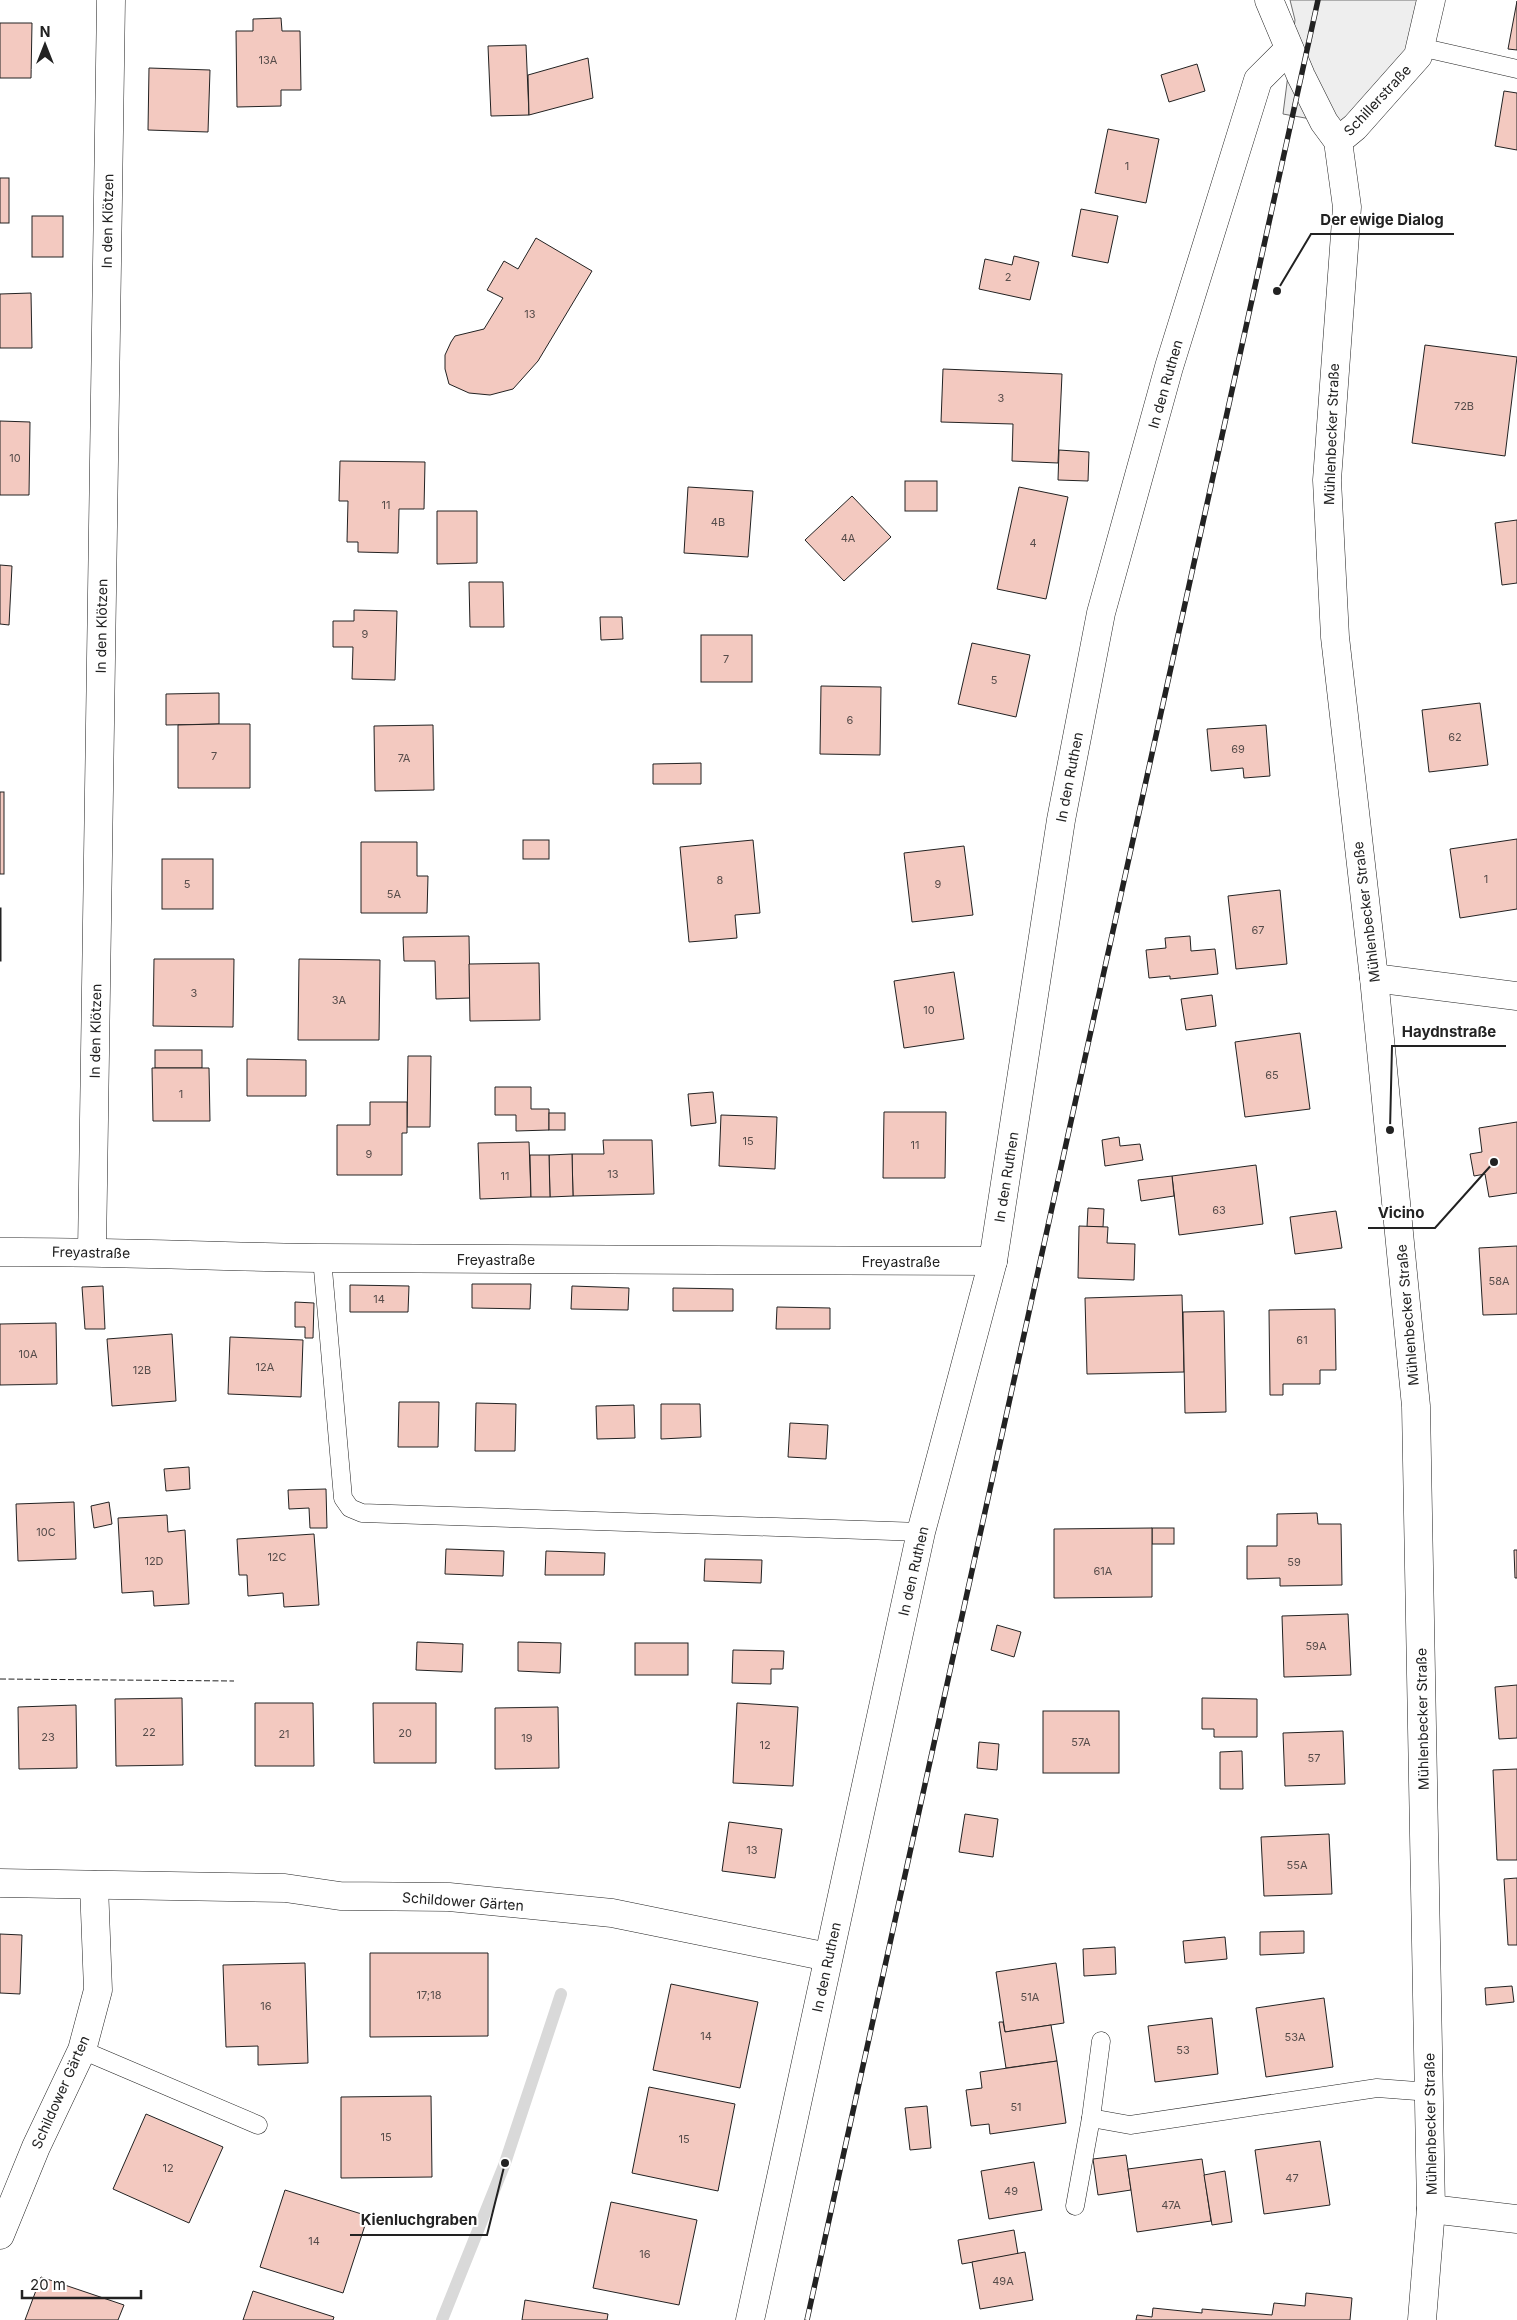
<svg xmlns="http://www.w3.org/2000/svg" width="1517" height="2320" font-family="Inter,sans-serif">
  <rect width="100%" height="100%" fill="#fff"/>
  <polygon fill="#eee" stroke="#6f6f6f" points="1290,0 1431,0 1420,47 1355,127 1283,114 1295,20"/>
  <g fill="none" stroke-linecap="round" stroke-linejoin="round">
    <polyline stroke="#d9d9d9" stroke-width="12" points="442,2320 505,2163 561,1994"/>
  </g>
  <g fill="#f3c9c0" stroke="#222">
    <polygon points="1517,1 1517,50 1508,49"/>
    <polygon points="281,18 282,31 300,31 301,90 281,90 281,106 237,107 236,31 253,31 253,19"/>
    <polygon points="0,23 32,23 31,78 0,78"/>
    <polygon points="526,45 529,115 491,116 488,46"/>
    <polygon points="588,58 593,98 529,115 528,75"/>
    <polygon points="1197,64 1205,91 1169,102 1161,75"/>
    <polygon points="149,68 210,70 208,132 148,130"/>
    <polygon points="1504,91 1517,93 1517,150 1495,146"/>
    <polygon points="1108,129 1159,139 1146,203 1095,193"/>
    <rect x="0" y="178" width="9" height="45"/>
    <polygon points="1081,209 1118,216 1108,263 1072,256"/>
    <rect x="32" y="216" width="31" height="41"/>
    <polygon points="536,238 592,271 538,361 513,389 490,395 469,393 449,384 445,369 445,355 451,342 455,336 484,329 503,298 487,290 504,261 518,269"/>
    <polygon points="1014,256 1039,262 1030,300 979,289 985,259 1012,265"/>
    <polygon points="31,293 32,348 0,348 0,294"/>
    <polygon points="1425,345 1517,357 1505,456 1412,443"/>
    <polygon points="943,369 1062,374 1058,463 1012,461 1013,424 941,422"/>
    <polygon points="0,421 30,422 29,495 0,495"/>
    <polygon points="1059,450 1089,452 1088,481 1058,480"/>
    <polygon points="340,461 425,462 424,509 399,509 398,553 358,552 358,542 347,542 348,501 339,501"/>
    <rect x="905" y="481" width="32" height="30"/>
    <polygon points="688,487 753,491 748,557 684,553"/>
    <polygon points="1019,487 1068,497 1046,599 997,589"/>
    <polygon points="852,496 891,537 844,581 805,540"/>
    <polygon points="437,511 477,511 477,563 437,564"/>
    <polygon points="1517,520 1517,583 1502,585 1495,523"/>
    <polygon points="0,565 12,566 9,625 0,624"/>
    <polygon points="469,582 503,582 504,627 470,627"/>
    <polygon points="354,610 397,611 395,680 352,679 353,647 333,647 333,621 354,621"/>
    <polygon points="600,617 622,617 623,639 601,640"/>
    <rect x="701" y="635" width="51" height="47"/>
    <polygon points="972,643 1030,655 1016,717 958,704"/>
    <polygon points="821,686 881,687 880,755 820,754"/>
    <polygon points="219,693 219,724 166,725 166,694"/>
    <polygon points="1480,703 1488,765 1429,772 1422,710"/>
    <polygon points="219,724 250,724 250,788 178,788 178,725"/>
    <polygon points="433,725 434,790 375,791 374,726"/>
    <polygon points="1266,725 1270,776 1244,778 1243,768 1211,771 1207,729"/>
    <polygon points="701,763 701,784 653,784 653,764"/>
    <rect x="0" y="792" width="4" height="82"/>
    <polygon points="1517,839 1517,909 1460,918 1450,849"/>
    <rect x="523" y="840" width="26" height="19"/>
    <polygon points="753,840 760,913 735,915 737,938 689,942 680,847"/>
    <polygon points="361,842 417,842 417,876 428,876 427,913 361,913"/>
    <polygon points="964,846 973,915 912,922 904,853"/>
    <rect x="162" y="859" width="51" height="50"/>
    <polygon points="1280,890 1287,964 1236,969 1228,896"/>
    <rect x="0" y="908" width="1" height="53"/>
    <polygon points="469,936 470,998 436,999 435,961 404,961 403,937"/>
    <polygon points="1190,936 1191,951 1215,949 1218,974 1170,979 1170,976 1149,978 1146,950 1166,948 1165,938"/>
    <polygon points="154,959 234,959 233,1027 153,1026"/>
    <polygon points="299,959 380,960 379,1040 298,1040"/>
    <polygon points="539,963 540,1020 470,1021 469,964"/>
    <polygon points="954,972 964,1039 904,1048 894,981"/>
    <polygon points="1212,995 1216,1026 1186,1030 1181,999"/>
    <polygon points="1300,1033 1310,1109 1245,1117 1235,1042"/>
    <rect x="155" y="1050" width="47" height="18"/>
    <polygon points="408,1056 431,1056 430,1127 407,1127"/>
    <polygon points="247,1059 306,1060 306,1096 247,1096"/>
    <polygon points="152,1068 209,1068 210,1121 153,1121"/>
    <polygon points="495,1087 531,1087 531,1109 549,1109 549,1130 516,1131 516,1115 495,1115"/>
    <polygon points="713,1092 716,1123 691,1126 688,1094"/>
    <polygon points="370,1102 407,1102 407,1133 402,1133 402,1175 337,1175 337,1125 370,1125"/>
    <polygon points="884,1112 946,1112 945,1178 883,1178"/>
    <rect x="549" y="1113" width="16" height="17"/>
    <polygon points="721,1115 777,1117 775,1169 719,1166"/>
    <polygon points="1517,1122 1517,1193 1489,1197 1485,1174 1474,1176 1470,1154 1482,1152 1479,1128"/>
    <polygon points="1119,1137 1120,1146 1140,1144 1143,1160 1105,1166 1102,1140"/>
    <polygon points="603,1140 652,1140 654,1194 573,1196 572,1154 604,1154"/>
    <polygon points="529,1142 531,1197 480,1199 478,1143"/>
    <polygon points="572,1154 573,1196 550,1197 549,1155"/>
    <polygon points="530,1155 549,1155 550,1197 531,1197"/>
    <polygon points="1256,1165 1263,1224 1179,1235 1172,1176"/>
    <polygon points="1172,1176 1174,1196 1141,1201 1138,1180"/>
    <polygon points="1088,1208 1104,1209 1103,1227 1087,1227"/>
    <polygon points="1336,1211 1342,1248 1295,1254 1290,1217"/>
    <polygon points="1079,1226 1108,1227 1107,1243 1135,1244 1134,1280 1078,1278"/>
    <polygon points="1517,1246 1517,1314 1483,1315 1479,1248"/>
    <polygon points="472,1284 531,1284 530,1309 472,1308"/>
    <polygon points="350,1285 409,1286 408,1312 350,1312"/>
    <polygon points="103,1286 105,1329 85,1329 82,1287"/>
    <polygon points="572,1286 629,1288 628,1310 571,1309"/>
    <polygon points="673,1288 733,1289 733,1311 673,1311"/>
    <polygon points="1182,1295 1184,1372 1087,1374 1085,1298"/>
    <polygon points="295,1302 314,1303 313,1338 305,1338 305,1327 295,1327"/>
    <polygon points="777,1307 830,1308 830,1329 776,1329"/>
    <polygon points="1335,1309 1336,1370 1320,1370 1320,1384 1283,1384 1283,1395 1270,1395 1269,1310"/>
    <polygon points="1224,1311 1226,1412 1185,1413 1183,1312"/>
    <polygon points="56,1323 57,1384 0,1385 0,1324"/>
    <polygon points="172,1334 176,1401 112,1406 107,1339"/>
    <polygon points="230,1337 303,1340 301,1397 228,1394"/>
    <polygon points="399,1402 439,1402 438,1447 398,1447"/>
    <polygon points="476,1403 516,1404 515,1451 475,1451"/>
    <polygon points="661,1404 700,1404 701,1437 661,1439"/>
    <polygon points="634,1405 635,1438 597,1439 596,1406"/>
    <polygon points="790,1423 828,1425 826,1459 788,1457"/>
    <polygon points="189,1467 190,1489 166,1491 164,1469"/>
    <polygon points="326,1489 327,1528 310,1528 309,1508 289,1509 288,1490"/>
    <polygon points="74,1502 76,1559 18,1561 16,1504"/>
    <polygon points="109,1502 112,1524 94,1528 91,1506"/>
    <polygon points="1317,1513 1318,1524 1341,1524 1342,1585 1280,1586 1280,1578 1247,1579 1247,1546 1277,1546 1277,1514"/>
    <polygon points="167,1515 168,1532 185,1530 189,1604 154,1606 153,1591 122,1593 118,1518"/>
    <rect x="1152" y="1528" width="22" height="16"/>
    <polygon points="1152,1528 1152,1597 1054,1598 1054,1529"/>
    <polygon points="314,1534 319,1605 284,1607 283,1593 248,1596 247,1575 239,1575 237,1539"/>
    <polygon points="446,1549 504,1551 503,1576 445,1574"/>
    <polygon points="1514,1550 1517,1550 1517,1578 1515,1578"/>
    <polygon points="546,1551 605,1553 604,1575 545,1575"/>
    <polygon points="705,1559 762,1560 761,1583 704,1581"/>
    <polygon points="1348,1614 1351,1675 1284,1677 1282,1616"/>
    <polygon points="997,1625 1021,1632 1014,1657 991,1650"/>
    <polygon points="417,1642 463,1644 462,1672 416,1670"/>
    <polygon points="518,1642 561,1643 560,1673 518,1671"/>
    <rect x="635" y="1643" width="53" height="32"/>
    <polygon points="733,1650 784,1651 783,1669 771,1669 771,1684 732,1683"/>
    <polygon points="1517,1685 1517,1738 1499,1739 1495,1687"/>
    <polygon points="182,1698 183,1765 116,1766 115,1699"/>
    <polygon points="1202,1698 1257,1699 1257,1737 1214,1737 1214,1729 1202,1729"/>
    <polygon points="255,1703 313,1703 314,1766 255,1766"/>
    <polygon points="373,1703 436,1703 436,1763 374,1763"/>
    <polygon points="737,1703 798,1707 793,1786 733,1783"/>
    <polygon points="76,1705 77,1768 19,1769 18,1707"/>
    <polygon points="558,1707 559,1768 495,1769 495,1708"/>
    <rect x="1043" y="1711" width="76" height="62"/>
    <polygon points="1343,1731 1345,1784 1285,1786 1283,1733"/>
    <polygon points="979,1742 999,1744 997,1770 977,1768"/>
    <polygon points="1242,1751 1243,1789 1220,1789 1220,1752"/>
    <polygon points="1517,1769 1517,1860 1497,1860 1493,1770"/>
    <polygon points="965,1814 998,1819 993,1857 959,1852"/>
    <polygon points="729,1822 782,1829 775,1878 722,1871"/>
    <polygon points="1329,1834 1332,1894 1264,1896 1261,1837"/>
    <polygon points="1517,1878 1517,1945 1508,1945 1504,1879"/>
    <polygon points="1304,1931 1304,1953 1260,1955 1260,1932"/>
    <polygon points="0,1934 22,1935 20,1994 0,1993"/>
    <polygon points="1225,1937 1227,1959 1185,1963 1183,1941"/>
    <polygon points="1115,1947 1116,1974 1084,1976 1083,1949"/>
    <polygon points="370,1953 488,1953 488,2036 370,2037"/>
    <polygon points="305,1963 308,2063 258,2065 258,2046 226,2047 223,1965"/>
    <polygon points="1056,1963 1064,2023 1005,2032 996,1972"/>
    <polygon points="671,1984 758,2002 740,2088 653,2070"/>
    <polygon points="1512,1986 1514,2002 1486,2005 1485,1988"/>
    <polygon points="1324,1998 1333,2067 1266,2077 1256,2008"/>
    <polygon points="1212,2018 1218,2074 1155,2082 1148,2026"/>
    <polygon points="999,2022 1003,2022 1005,2032 1051,2025 1057,2061 1006,2068"/>
    <polygon points="1057,2061 1066,2123 990,2134 989,2124 971,2126 966,2090 982,2088 980,2072"/>
    <polygon points="649,2087 735,2104 718,2191 632,2173"/>
    <polygon points="431,2096 432,2177 341,2178 341,2097"/>
    <polygon points="927,2106 931,2148 910,2150 905,2108"/>
    <polygon points="146,2114 223,2147 189,2223 113,2189"/>
    <polygon points="1320,2141 1330,2205 1264,2214 1255,2150"/>
    <polygon points="1126,2155 1131,2190 1098,2195 1093,2159"/>
    <polygon points="1202,2159 1211,2221 1137,2232 1128,2169"/>
    <polygon points="1034,2162 1042,2210 989,2219 981,2171"/>
    <polygon points="1225,2171 1232,2222 1212,2225 1204,2175"/>
    <polygon points="285,2190 368,2216 343,2293 260,2267"/>
    <polygon points="611,2202 697,2220 679,2305 593,2288"/>
    <polygon points="1014,2230 1018,2254 962,2264 958,2240"/>
    <polygon points="1025,2252 1033,2300 980,2309 972,2262"/>
    <polygon points="41,2277 124,2305 118,2320 25,2320"/>
    <polygon points="253,2291 334,2317 333,2320 243,2320"/>
    <polygon points="1306,2293 1352,2298 1350,2320 1136,2320 1137,2315 1152,2317 1153,2308 1202,2313 1202,2309 1272,2315 1274,2303 1305,2306"/>
    <polygon points="525,2300 608,2314 607,2320 522,2320"/>
  </g>
  <g fill="none" stroke-linecap="round" stroke-linejoin="round">
    <g stroke="#222" stroke-width="19">
      <g id="service">
        <polyline points="1420,47 1517,69"/>
        <polyline points="322,1258 343,1498 350,1508 362,1513 921,1532"/>
        <polyline points="82,2050 258,2125"/>
        <polyline points="1091,2118 1130,2125 1377,2088 1430,2092"/>
        <polyline points="1075,2206 1091,2118 1101,2041"/>
      </g>
    </g>
    <g stroke="#222" stroke-width="29">
      <g id="minor">
        <polyline points="1338,141 1355,127 1418,56 1431,0"/>
        <polyline points="1374,978 1517,996"/>
        <polyline points="92,1251 111,0"/>
        <path d="M 0,1252 C 108,1251 216,1257 324,1258 C 547,1260 770,1260 993,1261"/>
        <polyline points="0,1883 285,1888 340,1896 449,1897 612,1913 828,1957"/>
        <polyline points="1431,2209 1517,2219"/>
        <polyline points="0,2235 36,2147 82,2050 98,1990 94,1885"/>
        <polyline points="750,2320 921,1532 993,1261 1061,820 1101,613 1169,367 1258,80 1289,49"/>
      </g>
    </g>
    <g stroke="#222" stroke-width="29">
      <polyline id="secondary" points="1269,0 1301,76 1324,122 1338,141 1347,207 1327,480 1335,637 1374,978 1416,1406 1431,2209 1422,2320"/>
    </g>
    <use href="#service" stroke="#fff" stroke-width="18"/>
    <use href="#minor" stroke="#fff" stroke-width="28"/>
    <use href="#secondary" stroke="#fff" stroke-width="28"/>
    <g stroke="#222" stroke-width="5.5">
      <polyline id="rail" points="807,2320 1318,0"/>
    </g>
    <use href="#rail" stroke="#fff" stroke-width="4" stroke-dasharray="11" stroke-linecap="butt"/>
    <polyline stroke="#222" stroke-width="1" stroke-dasharray="6 2.5" stroke-linecap="butt" points="0,1679 234,1681"/>
  </g>
  <g text-anchor="middle" dominant-baseline="central" stroke-width="4" stroke-linejoin="round" paint-order="stroke">
    <g font-size="11" fill="#564c4a">
      <text x="268" y="60">13A</text>
      <text x="1127" y="166">1</text>
      <text x="1008" y="277">2</text>
      <text x="530" y="314">13</text>
      <text x="1001" y="398">3</text>
      <text x="1464" y="406">72B</text>
      <text x="15" y="458">10</text>
      <text x="386" y="505">11</text>
      <text x="718" y="522">4B</text>
      <text x="848" y="538">4A</text>
      <text x="1033" y="543">4</text>
      <text x="365" y="634">9</text>
      <text x="726" y="659">7</text>
      <text x="994" y="680">5</text>
      <text x="850" y="720">6</text>
      <text x="1455" y="737">62</text>
      <text x="1238" y="749">69</text>
      <text x="214" y="756">7</text>
      <text x="404" y="758">7A</text>
      <text x="1486" y="879">1</text>
      <text x="720" y="880">8</text>
      <text x="187" y="884">5</text>
      <text x="938" y="884">9</text>
      <text x="394" y="894">5A</text>
      <text x="1258" y="930">67</text>
      <text x="194" y="993">3</text>
      <text x="339" y="1000">3A</text>
      <text x="929" y="1010">10</text>
      <text x="1272" y="1075">65</text>
      <text x="181" y="1094">1</text>
      <text x="748" y="1141">15</text>
      <text x="915" y="1145">11</text>
      <text x="369" y="1154">9</text>
      <text x="613" y="1174">13</text>
      <text x="505" y="1176">11</text>
      <text x="1219" y="1210">63</text>
      <text x="1499" y="1281">58A</text>
      <text x="379" y="1299">14</text>
      <text x="1302" y="1340">61</text>
      <text x="28" y="1354">10A</text>
      <text x="265" y="1367">12A</text>
      <text x="142" y="1370">12B</text>
      <text x="46" y="1532">10C</text>
      <text x="277" y="1557">12C</text>
      <text x="154" y="1561">12D</text>
      <text x="1294" y="1562">59</text>
      <text x="1103" y="1571">61A</text>
      <text x="1316" y="1646">59A</text>
      <text x="149" y="1732">22</text>
      <text x="405" y="1733">20</text>
      <text x="284" y="1734">21</text>
      <text x="48" y="1737">23</text>
      <text x="527" y="1738">19</text>
      <text x="1081" y="1742">57A</text>
      <text x="765" y="1745">12</text>
      <text x="1314" y="1758">57</text>
      <text x="752" y="1850">13</text>
      <text x="1297" y="1865">55A</text>
      <text x="429" y="1995">17;18</text>
      <text x="1030" y="1997">51A</text>
      <text x="266" y="2006">16</text>
      <text x="706" y="2036">14</text>
      <text x="1295" y="2037">53A</text>
      <text x="1183" y="2050">53</text>
      <text x="1016" y="2107">51</text>
      <text x="386" y="2137">15</text>
      <text x="684" y="2139">15</text>
      <text x="168" y="2168">12</text>
      <text x="1292" y="2178">47</text>
      <text x="1011" y="2191">49</text>
      <text x="1171" y="2205">47A</text>
      <text x="314" y="2241">14</text>
      <text x="645" y="2254">16</text>
      <text x="1003" y="2281">49A</text>
    </g>
    <g font-size="14" fill="#222" stroke="#fff">
      <text transform="translate(1377 100) rotate(-47)">Schillerstraße</text>
      <text transform="translate(107 221) rotate(-89)">In den Klötzen</text>
      <text transform="translate(1165 384) rotate(-74)">In den Ruthen</text>
      <text transform="translate(1331 434) rotate(-88)">Mühlenbecker Straße</text>
      <text transform="translate(101 626) rotate(-89)">In den Klötzen</text>
      <text transform="translate(1069 777) rotate(-79)">In den Ruthen</text>
      <text transform="translate(1366 912) rotate(-97)">Mühlenbecker Straße</text>
      <text transform="translate(95 1031) rotate(-89)">In den Klötzen</text>
      <text transform="translate(1006 1177) rotate(-81)">In den Ruthen</text>
      <text transform="translate(91 1252) rotate(1)">Freyastraße</text>
      <text x="496" y="1259">Freyastraße</text>
      <text x="901" y="1261">Freyastraße</text>
      <text transform="translate(1407 1315) rotate(-95)">Mühlenbecker Straße</text>
      <text transform="translate(913 1571) rotate(-77)">In den Ruthen</text>
      <text transform="translate(1422 1719) rotate(-91)">Mühlenbecker Straße</text>
      <text transform="translate(463 1901) rotate(4)">Schildower Gärten</text>
      <text transform="translate(826 1967) rotate(-78)">In den Ruthen</text>
      <text transform="translate(60 2092) rotate(-66)">Schildower Gärten</text>
      <text transform="translate(1430 2124) rotate(-91)">Mühlenbecker Straße</text>
    </g>
  </g>
  <path fill="none" stroke="#222" stroke-width="2" d="M1277 291L1311 234H1454M1390 1130L1392 1046H1506M1494 1162L1435 1228H1368M505 2163L487 2235H350"/>
  <g fill="#222" stroke="#fff" stroke-width="2">
    <circle cx="1277" cy="291" r="5"/>
    <circle cx="1390" cy="1130" r="5"/>
    <circle cx="1494" cy="1162" r="5"/>
    <circle cx="505" cy="2163" r="5"/>
  </g>
  <g font-size="15" text-anchor="middle" font-weight="bold" fill="#222" stroke="#fff" stroke-width="4" stroke-linejoin="round" paint-order="stroke">
    <text x="1382" y="225">Der ewige Dialog</text>
    <text x="1449" y="1037">Haydnstraße</text>
    <text x="1401" y="1218">Vicino</text>
    <text x="419" y="2225">Kienluchgraben</text>
  </g>
  <g transform="translate(45 45)" stroke="#ffffff" stroke-width="4" paint-order="stroke">
  <path d="M0-4L9 19L0 12L-9 19Z" fill="#222222"/>
  <text y="-8" font-size="14" font-weight="bold" text-anchor="middle" fill="#222222">N</text>
  </g>
  <path d="M22 2290v8h119v-8" fill="none" stroke="#222222" stroke-width="2.5"/>
  <text x="30" y="2290" font-size="15" fill="#222222" stroke="#ffffff" stroke-width="4" paint-order="stroke">20 m</text>
</svg>
